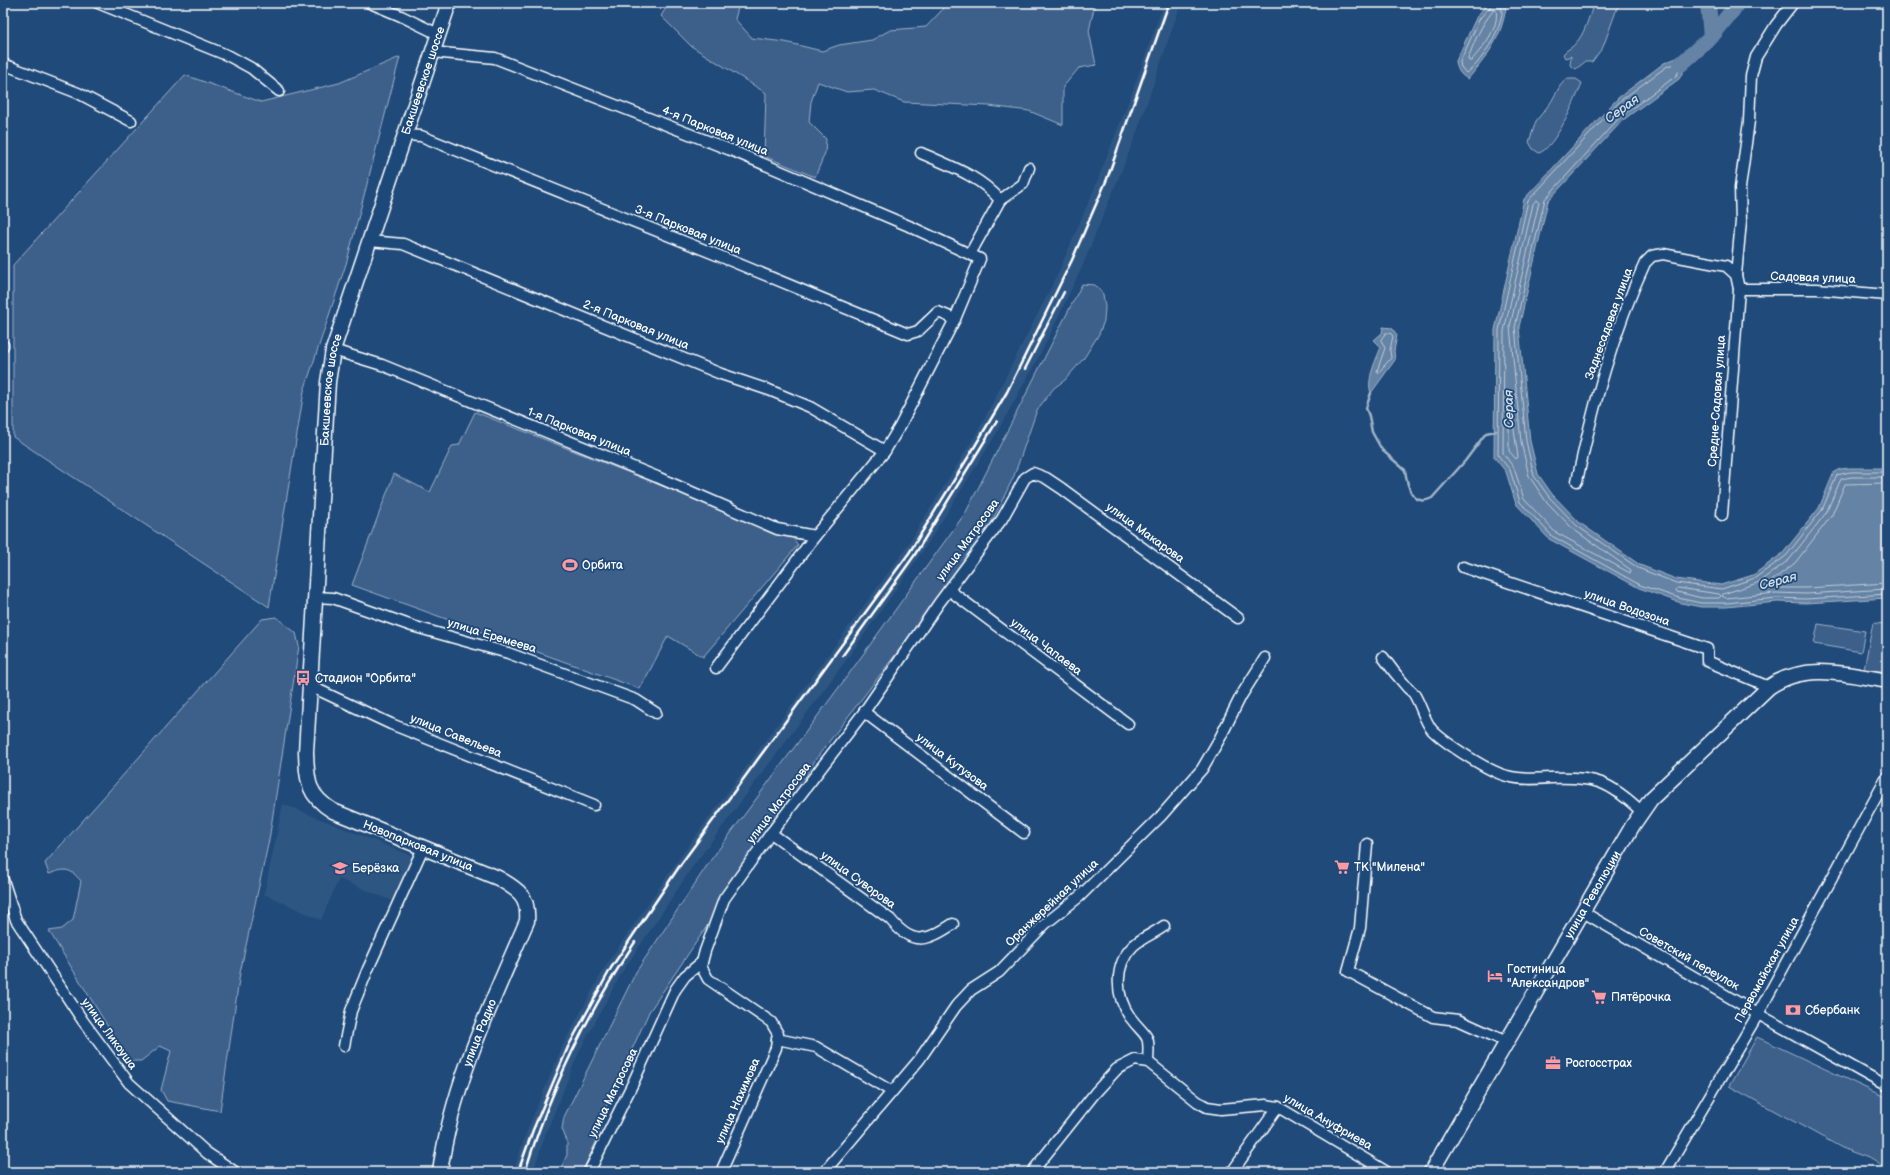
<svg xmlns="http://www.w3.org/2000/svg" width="1890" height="1175" font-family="'Balsamiq Sans',sans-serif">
  <rect width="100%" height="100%" fill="#1f4a7a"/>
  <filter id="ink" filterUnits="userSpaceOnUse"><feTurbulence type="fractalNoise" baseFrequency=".025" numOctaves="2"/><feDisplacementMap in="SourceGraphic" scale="8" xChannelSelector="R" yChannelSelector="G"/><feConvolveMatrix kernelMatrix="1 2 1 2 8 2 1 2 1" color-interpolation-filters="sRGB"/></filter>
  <g filter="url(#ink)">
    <g fill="#2e5683">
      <polygon points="1164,3 1181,3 1136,135 1083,265 1043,349 995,436 925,548 847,659 691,869 621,974 579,1052 546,1133 533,1172 513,1172 528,1128 563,1045 606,965 678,860 904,551 979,429 1056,278 1092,194 1131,95"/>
      <polygon points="283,804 415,857 395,902 339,879 321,920 264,894"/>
    </g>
    <g fill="#3c618b" stroke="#9eb0c5">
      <polygon points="669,3 768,3 768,5 738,8 735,19 752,38 785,42 822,51 839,45 872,40 890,30 926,27 942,10 944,3 1095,3 1089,31 1096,65 1079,68 1063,87 1063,125 1029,111 989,106 904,102 874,90 847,92 818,82 811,102 809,122 826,139 825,153 815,177 764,156 766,93 691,46 661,16"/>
      <path d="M 1594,3 L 1619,3 L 1603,47 L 1592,62 L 1585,62 L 1576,69 L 1570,65 L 1571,56 L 1565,58 L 1563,54 C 1567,49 1571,49 1575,44 C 1585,34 1589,16 1594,3 Z"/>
      <polygon points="400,57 347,261 304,391 269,607 13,437 13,265 185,75 261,102 339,83"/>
      <path d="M 1566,79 L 1576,79 L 1582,83 C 1576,99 1555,148 1539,153 L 1533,149 L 1529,142 L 1536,121 L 1551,102 L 1560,86 Z"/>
      <polygon points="1082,284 1095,285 1103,294 1105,307 1104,321 1099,334 1084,358 1065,380 1054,388 1037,410 1014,476 983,540 815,760 795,796 649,1012 604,1111 598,1138 582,1172 559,1172 567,1155 567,1141 562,1129 564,1117 636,972 710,861 851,671 966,512"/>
      <polygon points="475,412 792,537 798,545 703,657 668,636 640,689 352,585 394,474 430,492 452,446 459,445"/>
      <path d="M 276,617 L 296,633 L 299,646 L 269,840 L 240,973 L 220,1111 L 167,1101 L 161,1090 L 171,1051 L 160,1046 L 141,1061 L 129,1061 L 49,931 L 62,929 L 73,920 L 81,881 C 70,868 65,868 49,874 L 45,863 L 262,619 Z"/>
      <polygon points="1873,623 1887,624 1887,672 1864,669"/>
      <polygon points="1818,624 1865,631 1861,652 1814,644"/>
      <polygon points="1757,1037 1887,1098 1887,1169 1871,1159 1844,1149 1729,1086"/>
    </g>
    <g fill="#6583a4" stroke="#a3b5c8">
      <path d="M 1488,3 L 1501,3 L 1506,8 C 1501,39 1488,55 1468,79 C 1460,75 1457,70 1456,61 L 1477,16 Z"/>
      <polygon points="1696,50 1679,79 1623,120 1548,201 1519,327 1530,441 1538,474 1552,494 1580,523 1640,565 1676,579 1721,585 1753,575 1783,553 1819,508 1834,472 1840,469 1850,468 1887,468 1887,598 1806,603 1777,602 1726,607 1701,607 1681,603 1639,588 1549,539 1516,504 1506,472 1494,457 1495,330 1524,199 1618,98 1664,63"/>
      <path d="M 1383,327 L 1392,328 L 1397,335 L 1394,351 L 1395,360 L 1371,393 C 1366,380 1376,360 1381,347 L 1374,340 L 1382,333 Z"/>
    </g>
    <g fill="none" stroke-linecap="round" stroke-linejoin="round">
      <g stroke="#c1cddb" stroke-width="1">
        <path d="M 1491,3 L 1490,7 L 1480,18 L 1460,62 L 1461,67 L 1466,73 C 1479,67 1503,27 1502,11 C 1502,8 1499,7 1498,3"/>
        <path d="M 1496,10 C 1500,28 1482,48 1471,61 L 1469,61 L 1468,59 C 1474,42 1481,25 1493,11 Z"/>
        <polygon points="1537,200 1539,202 1510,326 1521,442 1529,476 1545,500 1573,529 1631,570 1630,573 1555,532 1524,499 1514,468 1503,453 1504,331 1533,204"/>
        <polygon points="1386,333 1390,333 1393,336 1390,350 1391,358 1378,373 1377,371 1385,348 1381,340"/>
        <polygon points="1511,422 1513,423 1518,457 1516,459 1509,451 1509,424"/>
        <polyline points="1887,472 1850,472 1837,475 1822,510 1786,556 1755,578 1722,589 1676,583 1638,568 1577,526 1549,497 1534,476 1526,441 1515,327 1545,199 1620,117 1676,76 1684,62 1681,61 1666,67 1620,101 1528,201 1499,330 1498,455 1510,470 1520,502 1552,536 1640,585 1682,599 1701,603 1726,603 1776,598 1806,599 1887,594"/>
        <polyline points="1887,477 1851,477 1841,479 1826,513 1789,560 1757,583 1723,594 1722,596 1726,598 1776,593 1806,594 1887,589"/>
        <polyline points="1887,483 1845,484 1832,515 1795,563 1765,586 1767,588 1806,588 1887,583"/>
        <polygon points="1678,588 1719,594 1721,596 1719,598 1702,598 1677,592 1676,590"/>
      </g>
      <path stroke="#a3b5c8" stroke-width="2.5" d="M 1371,393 L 1366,408 L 1369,416 L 1372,432 L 1382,450 L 1405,470 C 1407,485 1412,508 1432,498 L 1465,461 L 1486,433 L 1496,431"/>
      <g stroke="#6583a4" stroke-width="16">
        <polyline points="1711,37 1732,11 1737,3"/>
        <polyline points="1681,64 1711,37 1708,3"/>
      </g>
      <g stroke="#fff" stroke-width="13">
        <g id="street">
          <polyline points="98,3 229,56 251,68 279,91"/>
          <polyline points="370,3 401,16 438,34"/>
          <polyline points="432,52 495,58 733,151 909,226 980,259 955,319 900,426 885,451 815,536 716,668"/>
          <polyline points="3,64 78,93 131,121"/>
          <polyline points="405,135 421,136 717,255 908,334 918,331 938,312 955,319"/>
          <path d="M 921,153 C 950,166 980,176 1000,200"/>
          <polyline points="369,241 403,244 721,374 769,390 810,407 885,451"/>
          <polyline points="970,254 1000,200 1023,184 1029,168"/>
          <polyline points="1736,275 1741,221 1740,188 1749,121 1751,76 1756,57 1776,25 1793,3"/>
          <polyline points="1739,289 1817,289 1887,295"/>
          <polyline points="3,345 3,346"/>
          <polyline points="333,350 382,365 657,477 777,529 815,536"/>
          <path d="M 1577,481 C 1593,407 1613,331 1645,263 L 1652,256 L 1663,254 L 1726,266 L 1736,275 L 1739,289 L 1722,515"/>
          <polyline points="1463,567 1707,649 1707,661 1769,687"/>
          <polyline points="949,590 1128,724"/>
          <polyline points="315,597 333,598 412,626 508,653 636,700 656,713"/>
          <path d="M 1383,657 C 1390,667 1398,677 1406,686 C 1408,689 1412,691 1414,694 C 1421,705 1424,720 1432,730 C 1445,743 1489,772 1507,776 C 1520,780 1536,779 1550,778 C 1595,776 1609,781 1642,812"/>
          <polyline points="310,686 391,724 594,805"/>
          <polyline points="864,712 1024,833"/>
          <path d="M 771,833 L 890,919 C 912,946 926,942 953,924"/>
          <polyline points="1367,844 1360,928 1348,971 1433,1017 1458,1020 1507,1042"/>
          <polyline points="3,880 16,920 83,1021 129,1083 207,1153 235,1172"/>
          <polyline points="1583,912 1758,1014 1887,1086"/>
          <polyline points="344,1046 351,1011 368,969 423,848"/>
          <path d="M 1148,1062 C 1150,1030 1147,1040 1130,1017 C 1115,996 1114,965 1133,946 C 1141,938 1155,933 1164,926"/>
          <polyline points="891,1091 816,1047 777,1039 778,1034 771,1022 708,979 701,966 705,951 724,899 771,833 864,712 939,603 1002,519 1025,478 1033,473 1046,478 1061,488 1238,618"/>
          <polyline points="589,1172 633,1083 675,990 685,976 702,962"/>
          <polyline points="721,1172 776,1048 777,1039"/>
          <polyline points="824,1172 919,1060 956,1006 971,990 999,972 1045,924 1080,896 1161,816 1202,769 1220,738 1241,696 1265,658"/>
          <polyline points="1032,1172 1095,1093 1117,1069 1135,1060 1148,1062 1198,1102 1207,1107 1221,1109 1266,1105 1278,1107 1387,1172"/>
          <polyline points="1232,1172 1278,1107"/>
          <polyline points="1665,1172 1758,1014 1887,777"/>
        </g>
      </g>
      <g stroke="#fff" stroke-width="17">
        <g id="secondary">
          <path id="s1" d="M 440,1172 C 452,1084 492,1002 527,921 C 529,895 518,890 498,878 L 333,811 C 307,795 307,781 306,752 L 328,382 L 333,350 L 449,3"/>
          <path id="s2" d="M 1431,1172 L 1633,825 L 1651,799 L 1769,687 C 1805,662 1847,674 1887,681"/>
        </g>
      </g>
      <use href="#street" stroke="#1f4a7a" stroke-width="10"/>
      <use href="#secondary" stroke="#1f4a7a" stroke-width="14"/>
      <g stroke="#fff" stroke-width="2.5">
        <polyline points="1025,369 1064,292"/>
        <polyline points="843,655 914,556 997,421"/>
        <polyline points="518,1172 533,1130 568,1047 611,968 681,864 909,553 972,451 1007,392 1072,260 1107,179 1169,3"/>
        <path d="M 525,1172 C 550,1091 588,1012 635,942"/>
      </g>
    </g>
  </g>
  <defs>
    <g id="stadium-bare" transform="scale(1.2)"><path d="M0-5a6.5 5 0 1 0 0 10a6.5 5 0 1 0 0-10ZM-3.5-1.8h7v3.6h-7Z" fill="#ff9aa2" stroke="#1f4a7a" stroke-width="2.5" paint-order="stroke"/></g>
    <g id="bus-bare" transform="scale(1.2)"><path d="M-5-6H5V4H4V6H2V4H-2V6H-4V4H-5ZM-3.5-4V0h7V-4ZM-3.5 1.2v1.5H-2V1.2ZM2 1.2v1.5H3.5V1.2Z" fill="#ff9aa2" stroke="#1f4a7a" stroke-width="2.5" paint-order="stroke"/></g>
    <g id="supermarket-bare" transform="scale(1.2)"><path d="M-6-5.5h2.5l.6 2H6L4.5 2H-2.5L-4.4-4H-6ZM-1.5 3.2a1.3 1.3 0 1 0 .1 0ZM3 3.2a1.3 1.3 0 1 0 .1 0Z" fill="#ff9aa2" stroke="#1f4a7a" stroke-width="2.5" paint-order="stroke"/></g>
    <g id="school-bare" transform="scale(1.2)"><path d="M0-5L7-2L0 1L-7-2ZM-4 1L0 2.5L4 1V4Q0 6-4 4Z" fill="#ff9aa2" stroke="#1f4a7a" stroke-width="2.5" paint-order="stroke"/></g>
    <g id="hotel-bare" transform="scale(1.2)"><path d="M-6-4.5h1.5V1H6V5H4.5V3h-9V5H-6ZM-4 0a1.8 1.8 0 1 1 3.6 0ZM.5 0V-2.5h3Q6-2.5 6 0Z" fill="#ff9aa2" stroke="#1f4a7a" stroke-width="2.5" paint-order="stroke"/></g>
    <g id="bank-bare" transform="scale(1.2)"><path d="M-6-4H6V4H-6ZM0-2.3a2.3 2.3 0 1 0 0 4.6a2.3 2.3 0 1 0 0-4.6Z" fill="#ff9aa2" stroke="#1f4a7a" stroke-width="2.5" paint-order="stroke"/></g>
    <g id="office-bare" transform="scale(1.2)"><path d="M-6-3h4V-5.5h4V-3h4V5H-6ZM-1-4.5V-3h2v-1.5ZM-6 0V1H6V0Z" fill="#ff9aa2" stroke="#1f4a7a" stroke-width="2.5" paint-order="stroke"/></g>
  </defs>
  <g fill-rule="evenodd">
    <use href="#stadium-bare" x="570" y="565"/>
    <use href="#bus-bare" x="303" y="678"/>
    <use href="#supermarket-bare" x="1342" y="867"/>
    <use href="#school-bare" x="340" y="868"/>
    <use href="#hotel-bare" x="1495" y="976"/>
    <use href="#supermarket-bare" x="1599" y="997"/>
    <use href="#bank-bare" x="1793" y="1010"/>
    <use href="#office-bare" x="1553" y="1063"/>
  </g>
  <g text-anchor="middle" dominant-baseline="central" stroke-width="3.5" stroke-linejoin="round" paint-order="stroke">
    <g font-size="12" fill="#fff" stroke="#1f4a7a">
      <text stroke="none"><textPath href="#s1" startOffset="1257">Бакшеевское шоссе</textPath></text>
      <text transform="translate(715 131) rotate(22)">4-я Парковая улица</text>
      <text transform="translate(688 230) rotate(22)">3-я Парковая улица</text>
      <text transform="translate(1813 278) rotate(2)">Садовая улица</text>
      <text transform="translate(1609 324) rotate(-70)">Заднесадовая улица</text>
      <text transform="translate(636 325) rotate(22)">2-я Парковая улица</text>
      <text stroke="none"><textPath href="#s1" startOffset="933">Бакшеевское шоссе</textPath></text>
      <text transform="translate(1717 401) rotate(-86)">Средне-Садовая улица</text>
      <text transform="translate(579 432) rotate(22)">1-я Парковая улица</text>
      <text transform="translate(1145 533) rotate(36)">улица Макарова</text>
      <text transform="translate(968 540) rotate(-54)">улица Матросова</text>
      <text transform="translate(1627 608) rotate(19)">улица Водозона</text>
      <text transform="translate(492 636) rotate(17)">улица Еремеева</text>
      <text transform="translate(1046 647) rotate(37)">улица Чапаева</text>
      <text transform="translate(456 736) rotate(22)">улица Савельева</text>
      <text transform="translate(952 762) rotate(37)">улица Кутузова</text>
      <text transform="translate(779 803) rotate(-53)">улица Матросова</text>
      <text transform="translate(418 846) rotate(22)">Новопарковая улица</text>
      <text transform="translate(858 880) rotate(36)">улица Суворова</text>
      <text stroke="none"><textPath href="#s2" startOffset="321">улица Революции</textPath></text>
      <text transform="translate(1052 903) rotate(-43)">Оранжерейная улица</text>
      <text transform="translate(1689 959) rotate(30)">Советский переулок</text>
      <text transform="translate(1767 970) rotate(-61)">Первомайская улица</text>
      <text stroke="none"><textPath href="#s1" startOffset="145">улица Радио</textPath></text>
      <text transform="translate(109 1034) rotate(54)">улица Ликоуша</text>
      <text transform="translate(613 1093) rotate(-64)">улица Матросова</text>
      <text transform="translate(738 1101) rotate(-66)">улица Нахимова</text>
      <text transform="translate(1328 1122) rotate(30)">улица Ануфриева</text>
    </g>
    <g font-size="12" fill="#fff" stroke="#1f4a7a" text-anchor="start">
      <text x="582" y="565">Орбита</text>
      <text x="315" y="678">Стадион "Орбита"</text>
      <text x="1354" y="867">ТК "Милена"</text>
      <text x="352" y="868">Берёзка</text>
      <text x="1507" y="969">Гостиница<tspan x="1507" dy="14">"Александров"</tspan></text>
      <text x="1611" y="997">Пятёрочка</text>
      <text x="1805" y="1010">Сбербанк</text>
      <text x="1565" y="1063">Росгосстрах</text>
    </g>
    <g font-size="13" font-style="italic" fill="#d8e0e8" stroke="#1f4a7a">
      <text transform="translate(1622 109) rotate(-36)">Серая</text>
      <text transform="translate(1509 409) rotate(-91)">Серая</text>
      <text transform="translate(1778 581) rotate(-15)">Серая</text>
    </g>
  </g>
  <rect width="1890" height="1175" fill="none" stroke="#1f4a7a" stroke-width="16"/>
  <rect x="8" y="8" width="1874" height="1159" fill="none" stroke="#fff" stroke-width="1.5" filter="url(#ink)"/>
</svg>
